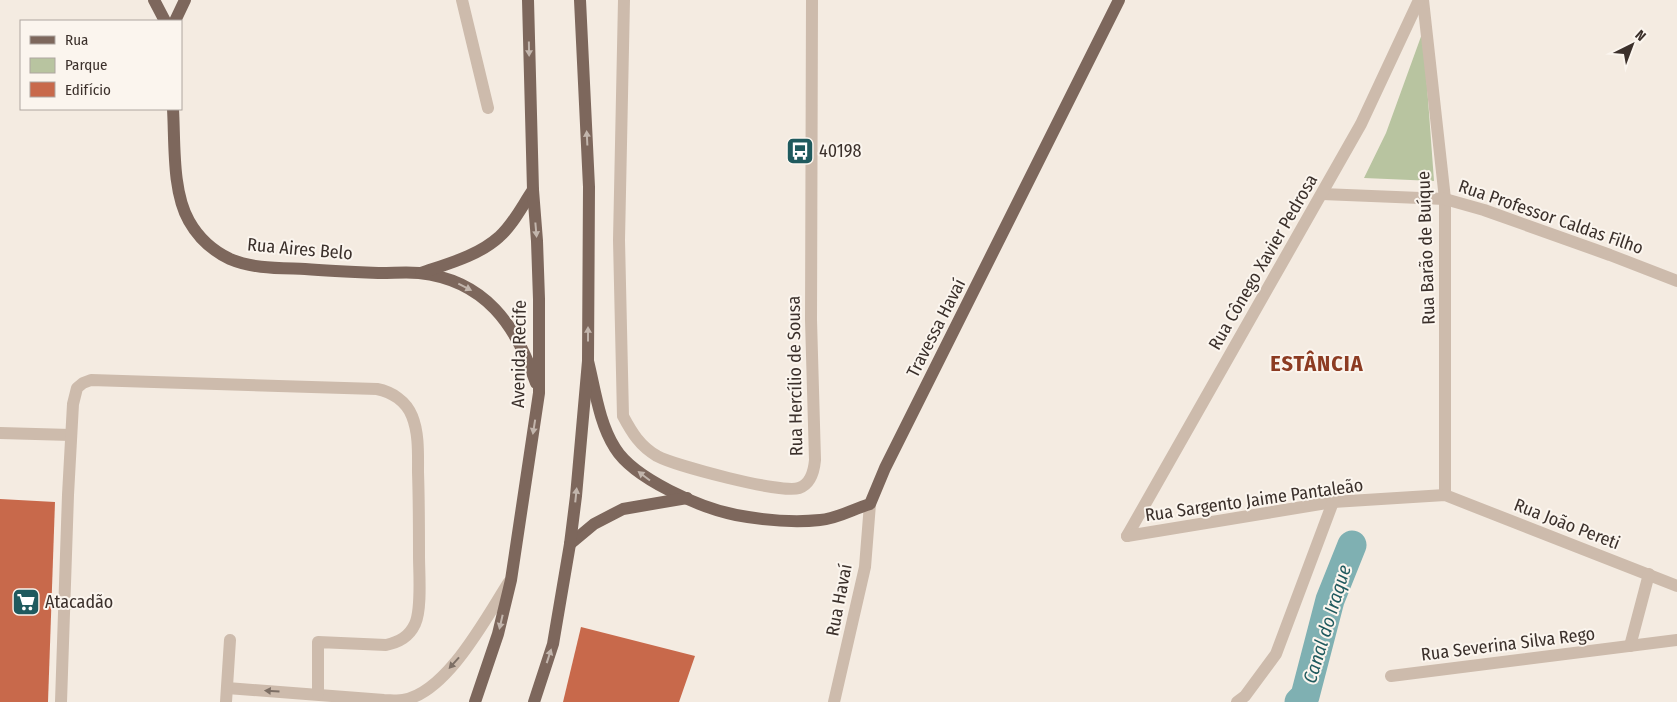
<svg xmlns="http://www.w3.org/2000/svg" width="1677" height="702" font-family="'Fira Sans Condensed',sans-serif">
  <rect width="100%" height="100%" fill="#f4ebe1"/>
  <polygon fill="#b8c4a0" points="1423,31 1434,181 1364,178 1386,133"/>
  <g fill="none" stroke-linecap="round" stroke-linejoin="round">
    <polyline stroke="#7fb0b2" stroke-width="29" points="1299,702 1305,696 1330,600 1352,545"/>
  </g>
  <g fill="#c8694b">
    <polygon points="0,499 55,502 48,702 0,702"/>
    <polygon points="581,627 695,656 679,702 563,702"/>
  </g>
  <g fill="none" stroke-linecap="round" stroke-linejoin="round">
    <g stroke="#cdbbac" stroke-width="12">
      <polyline points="462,0 488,108"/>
      <polyline points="0,433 71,435"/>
      <path d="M 227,688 L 384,700 C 390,700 397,701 403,700 C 447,693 487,616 509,582"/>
      <path d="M 61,702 L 68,495 L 73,404 L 77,388 L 83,383 L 91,380 L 377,389 C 392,392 406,401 412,416 C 419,433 418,454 418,472 C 419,500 419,528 419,556 C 419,573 422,609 415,624 C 409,637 399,642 386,645 L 318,642 L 318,694"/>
      <polyline points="226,702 230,640"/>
    </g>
    <g stroke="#cdbbac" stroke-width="12">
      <path d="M 624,0 L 619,240 L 623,416 C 632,433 640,446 657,456 C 676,466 781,494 799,488 C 811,484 814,471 815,460 L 811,320 L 812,0"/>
      <polyline points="1423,0 1445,199 1445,495"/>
      <polyline points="1322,194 1445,199 1484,210 1610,255 1677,281"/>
      <polyline points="1127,536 1361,124 1419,0"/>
      <polyline points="1127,536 1333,502 1445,495 1677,586"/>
      <polyline points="1630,646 1649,574"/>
      <polyline points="1391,676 1677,640"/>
      <polyline points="834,702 865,567 870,504"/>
      <polyline points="1237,702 1245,696 1276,654 1333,502"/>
    </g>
    <g stroke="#7d675c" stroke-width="12">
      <polyline points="154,0 165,21"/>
      <polyline points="175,21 185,0"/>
      <path d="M 173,109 C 175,143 172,191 189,221 C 198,237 213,251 230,259 C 253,269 281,268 305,269 C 330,271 356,272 381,273 C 394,273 407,272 419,273 C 485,280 516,325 536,383"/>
      <path d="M 421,273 C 447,264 478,256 499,237 C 513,225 522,206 533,190"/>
      <path d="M 588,361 C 595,389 599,423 615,448 C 634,479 701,508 736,515 C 763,520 792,523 820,520 C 837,519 853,509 870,504 L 885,468 L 1119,0"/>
      <polyline points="570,544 594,524 623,509 687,498"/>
      <polyline points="475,702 498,634 511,580 539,393 539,299 537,241 533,190 528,0"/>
      <polyline points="534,702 553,644 570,544 576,496 588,361 589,187 580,0"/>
    </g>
  </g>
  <defs><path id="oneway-solid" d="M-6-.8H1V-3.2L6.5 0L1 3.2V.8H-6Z" transform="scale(1.25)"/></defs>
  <g fill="#c2b5ac">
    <use href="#oneway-solid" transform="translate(529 49) rotate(89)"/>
    <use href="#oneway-solid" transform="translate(587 138) rotate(-93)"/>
    <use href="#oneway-solid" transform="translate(536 230) rotate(85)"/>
    <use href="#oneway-solid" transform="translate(465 287) rotate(27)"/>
    <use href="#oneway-solid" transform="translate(588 334) rotate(-90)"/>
    <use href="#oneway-solid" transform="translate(534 427) rotate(99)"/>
    <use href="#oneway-solid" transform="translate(644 476) rotate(-143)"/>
    <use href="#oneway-solid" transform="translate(576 495) rotate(-84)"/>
    <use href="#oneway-solid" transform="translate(501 622) rotate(103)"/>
    <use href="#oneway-solid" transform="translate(549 656) rotate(-72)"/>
  </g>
  <g fill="#7d6f65">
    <use href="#oneway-solid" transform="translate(454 663) rotate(132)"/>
    <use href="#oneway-solid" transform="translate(272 691) rotate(-176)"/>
  </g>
  <defs>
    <g id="bus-square" transform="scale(1.4375)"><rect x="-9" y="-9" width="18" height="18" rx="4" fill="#1f5a5e" stroke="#fbf5ee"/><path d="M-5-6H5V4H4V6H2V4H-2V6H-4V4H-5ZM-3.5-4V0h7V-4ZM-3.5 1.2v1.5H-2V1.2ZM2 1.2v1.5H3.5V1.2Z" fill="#fff"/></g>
    <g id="supermarket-square" transform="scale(1.4375)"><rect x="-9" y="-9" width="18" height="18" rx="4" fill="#1f5a5e" stroke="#fbf5ee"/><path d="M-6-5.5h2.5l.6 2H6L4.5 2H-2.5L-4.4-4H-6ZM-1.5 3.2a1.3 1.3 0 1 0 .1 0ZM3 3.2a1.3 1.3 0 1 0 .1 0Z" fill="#fff"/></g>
  </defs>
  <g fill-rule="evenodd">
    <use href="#bus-square" x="800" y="151"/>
    <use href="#supermarket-square" x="26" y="602"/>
  </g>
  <g text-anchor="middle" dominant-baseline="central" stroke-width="4" stroke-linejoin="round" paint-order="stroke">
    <g font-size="18" fill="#3b302b" stroke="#fbf5ee" text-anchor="start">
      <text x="819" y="151">40198</text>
      <text x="45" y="602">Atacadão</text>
    </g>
    <g font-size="18" fill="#3b302b" stroke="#fbf5ee">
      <text transform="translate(1551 217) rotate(19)">Rua Professor Caldas Filho</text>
      <text transform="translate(1426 248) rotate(-92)">Rua Barão de Buíque</text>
      <text transform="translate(300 249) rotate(5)">Rua Aires Belo</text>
      <text transform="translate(1263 262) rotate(-60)">Rua Cônego Xavier Pedrosa</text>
      <text transform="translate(936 328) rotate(-63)">Travessa Havaí</text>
      <text transform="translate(519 354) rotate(-89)">Avenida Recife</text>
      <text transform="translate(795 376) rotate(-91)">Rua Hercílio de Sousa</text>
      <text transform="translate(1254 500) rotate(-8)">Rua Sargento Jaime Pantaleão</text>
      <text transform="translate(1567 524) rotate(21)">Rua João Pereti</text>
      <text transform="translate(839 600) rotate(-79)">Rua Havaí</text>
      <text transform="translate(1508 644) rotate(-7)">Rua Severina Silva Rego</text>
    </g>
    <g font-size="19" font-style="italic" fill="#1f5a5e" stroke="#fbf5ee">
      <text transform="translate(1327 624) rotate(-73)">Canal do Iraque</text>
    </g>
    <g font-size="22" font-weight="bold" letter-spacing="1" fill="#8c3b22" stroke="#fbf5ee">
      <text x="1317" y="363">ESTÂNCIA</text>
    </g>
  </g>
  <rect x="20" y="20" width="162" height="90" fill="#fbf5ee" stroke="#aea6a0"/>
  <rect x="30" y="36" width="25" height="8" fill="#7d675c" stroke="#aea6a0"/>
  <text x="65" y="45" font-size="15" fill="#3b302b">Rua</text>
  <rect x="30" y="58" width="25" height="15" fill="#b8c4a0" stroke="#aea6a0"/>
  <text x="65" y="70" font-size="15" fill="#3b302b">Parque</text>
  <rect x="30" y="82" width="25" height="15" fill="#c8694b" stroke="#aea6a0"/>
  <text x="65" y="95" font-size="15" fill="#3b302b">Edifício</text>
  <g transform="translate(1632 45) rotate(42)" stroke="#fbf5ee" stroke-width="4" paint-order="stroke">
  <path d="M0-4L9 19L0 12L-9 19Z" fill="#3b302b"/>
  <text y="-8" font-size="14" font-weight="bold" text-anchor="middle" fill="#3b302b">N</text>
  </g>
</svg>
